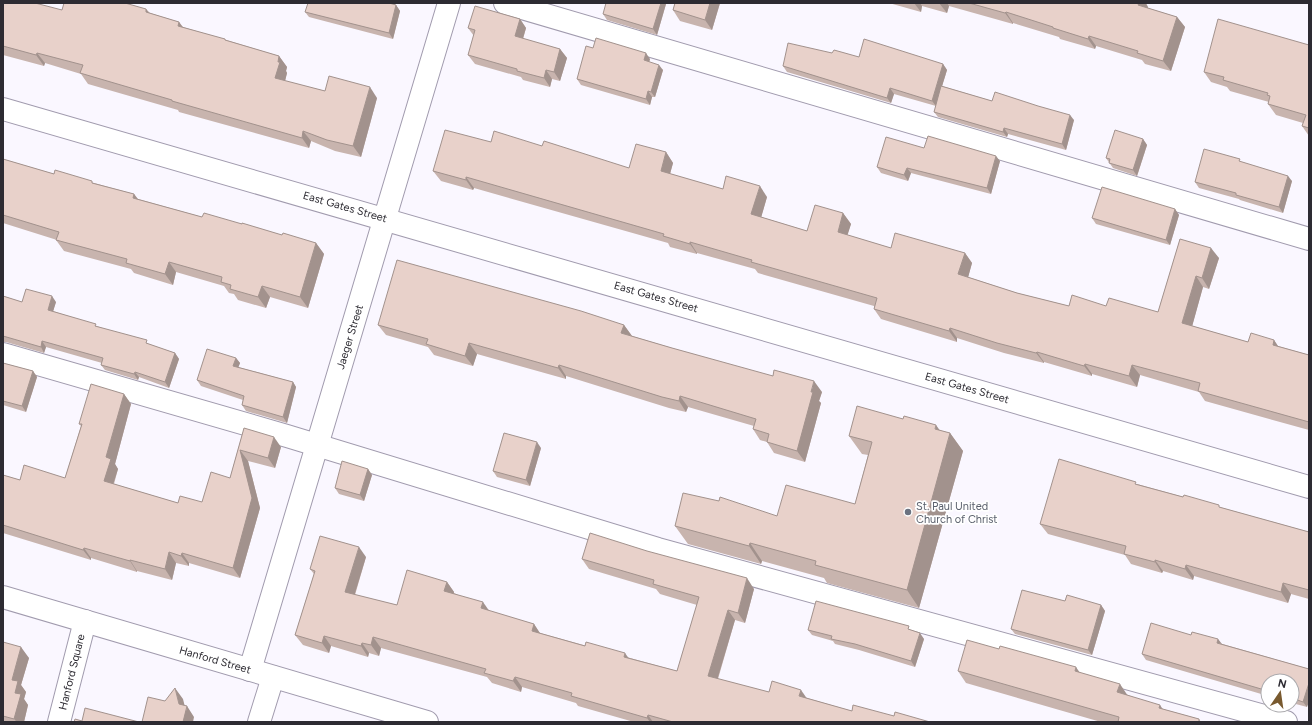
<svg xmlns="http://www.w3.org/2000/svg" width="1312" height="725" font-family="Figtree,sans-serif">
  <rect width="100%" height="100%" fill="#faf7ff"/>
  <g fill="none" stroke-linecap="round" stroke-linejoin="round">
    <g stroke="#a19bae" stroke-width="24">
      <g id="minor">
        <polyline points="505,3 1309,239"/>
        <polyline points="3,109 1309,487"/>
        <polyline points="3,354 287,436 658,549 1286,722"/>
        <polyline points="3,597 427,722"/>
        <polyline points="250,670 449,3"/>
        <polyline points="59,722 85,621"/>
        <polyline points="259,722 273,677"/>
      </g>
    </g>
    <use href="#minor" stroke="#fff" stroke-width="22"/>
  </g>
  <g fill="#c8b4ae">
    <polygon points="3,3 62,10 146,9 150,13 179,22 183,27 279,56 287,67 286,71 287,73 285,81 325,91 377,98 361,157 335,151 311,141 309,148 179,112 178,110 88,84 81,74 45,63 44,66 3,55"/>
    <polygon points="675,3 720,3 712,30 680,21 673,10"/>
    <polygon points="889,3 1139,3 1148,7 1148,8 1177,17 1185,27 1171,71 1145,64 1142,60 1096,46 1095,49 1060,39 1059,37 1013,23 1013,24 949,6 947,13 922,6 921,12"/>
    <polygon points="666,4 657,35 607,20 603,14"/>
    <polygon points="396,5 400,11 393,39 309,17 305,12"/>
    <polygon points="520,19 526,28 523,39 560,49 567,58 560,81 552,79 550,87 523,80 521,77 475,64 468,55 474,36 468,28"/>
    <polygon points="1309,45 1309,136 1302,126 1303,123 1276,115 1268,104 1269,102 1230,91 1227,87 1211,82 1204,72"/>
    <polygon points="593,48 650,59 649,62 663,70 655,97 652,97 650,105 581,85 577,79"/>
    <polygon points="832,53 859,57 943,64 947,70 942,86 992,101 1074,120 1066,150 1008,134 1007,137 938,117 934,112 936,106 894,94 891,103 787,72 783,66"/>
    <polygon points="1143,139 1147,145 1137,176 1113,168 1106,158"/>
    <polygon points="491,142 542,146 629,168 666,152 673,163 670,174 723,189 767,197 761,217 807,231 843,213 851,224 847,235 891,248 965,253 972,263 968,277 1017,293 1069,306 1106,306 1158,312 1180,239 1219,258 1209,289 1203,287 1192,326 1248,342 1274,340 1278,346 1309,355 1309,430 1205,401 1199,392 1140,375 1137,387 1092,374 1092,376 1044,362 1044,363 1004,353 957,338 957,342 881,319 874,309 874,306 758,273 755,269 697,253 697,254 670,247 668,243 474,188 473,190 441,181 433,171"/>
    <polygon points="924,148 1000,161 991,194 911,173 908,181 881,173 877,167"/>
    <polygon points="3,159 54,174 94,183 134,194 138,199 202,217 242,224 282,235 316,243 324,254 308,308 270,297 266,308 238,300 234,294 229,293 224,286 176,272 173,285 134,273 131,269 64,251 56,240 57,240 3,223"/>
    <polygon points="1242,162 1292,181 1283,213 1240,200 1239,199 1199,188 1195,182"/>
    <polygon points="1175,209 1179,215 1170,245 1096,224 1092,218"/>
    <polygon points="3,296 22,302 56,302 53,311 175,353 179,359 169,388 139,377 138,380 105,370 101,365 102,363 46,347 44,353 6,342 3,342"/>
    <polygon points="378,325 624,325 632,336 672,348 822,392 819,401 821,403 805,462 774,453 767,442 760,440 753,429 754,426 688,407 686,412 669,408 566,376 566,379 477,354 473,366 434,355 428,347 386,335"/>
    <polygon points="236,358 240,363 238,367 293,382 296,387 287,423 246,411 242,405 243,400 201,386 197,380"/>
    <polygon points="3,363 33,371 37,377 26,412 3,405"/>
    <polygon points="124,394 131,404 115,464 118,469 114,484 178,503 202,502 230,478 244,428 281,447 275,468 248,461 260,508 240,578 189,563 189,566 176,563 172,580 137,571 137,572 91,558 91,560 3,533 3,475 20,480 65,478 81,426 79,424"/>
    <polygon points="939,430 950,433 963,451 919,608 827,583 824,578 762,561 761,564 688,544 675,526 777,516 855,504 868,455 862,454 849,436"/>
    <polygon points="541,448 530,486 497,477 493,471"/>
    <polygon points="368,469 372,475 364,501 339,494 335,488"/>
    <polygon points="1137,484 1309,532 1309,599 1291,594 1288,603 1194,576 1193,580 1163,571 1162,573 1131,564 1125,555 1048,534 1040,524"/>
    <polygon points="366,557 355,595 397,605 447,582 454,592 454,593 489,611 534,624 540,633 677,671 697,605 660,594 656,589 589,569 582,559 754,589 745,623 735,620 718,679 769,692 807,698 852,711 930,722 634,722 578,706 576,703 522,687 521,692 492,683 487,677 381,648 379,656 369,653 368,657 331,646 329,653 303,645 295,635 314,574 310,569"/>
    <polygon points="1065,601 1101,605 1105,611 1092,655 1015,634 1011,629"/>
    <polygon points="808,630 911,630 924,639 915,667 859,650 835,644 833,641 812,635"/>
    <polygon points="1191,635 1309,669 1307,707 1292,703 1292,681 1268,681 1268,696 1146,660 1142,654"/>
    <polygon points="3,642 29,658 21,685 26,692 24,699 28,705 24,722 3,722"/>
    <polygon points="958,671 1079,672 1128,695 1163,709 1199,719 1201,722 1101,722 966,683"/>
  </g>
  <g fill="#a2928d">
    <polygon points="661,3 665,3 666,4 657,35 653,29"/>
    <polygon points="710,3 720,3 712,30 705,20"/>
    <polygon points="914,3 920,3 922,6 921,12"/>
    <polygon points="939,3 947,3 949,6 947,13"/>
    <polygon points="1139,3 1146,3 1148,7 1146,16 1138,5"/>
    <polygon points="396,5 400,11 393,39 389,33"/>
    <polygon points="146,9 154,20 146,12"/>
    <polygon points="1006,12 1013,23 1013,24 1005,13"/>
    <polygon points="1177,17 1185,27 1171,71 1163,61"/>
    <polygon points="520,19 526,28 521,45 515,36"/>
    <polygon points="179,22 186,32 178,26"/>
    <polygon points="1089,36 1096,46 1095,49 1088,39"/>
    <polygon points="560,49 567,58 560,81 554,72"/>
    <polygon points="37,53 45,63 44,66 36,55"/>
    <polygon points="646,53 650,59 648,66 644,60"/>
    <polygon points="279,56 287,67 286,71 287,73 283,89 275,78 278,62"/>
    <polygon points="943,64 947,70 936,106 932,101"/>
    <polygon points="659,65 663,70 655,97 651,92"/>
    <polygon points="546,70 552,79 550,87 544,78"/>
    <polygon points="370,87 377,98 361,157 353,146"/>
    <polygon points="890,88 894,94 891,103 887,98"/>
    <polygon points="648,91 652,97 650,105 646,99"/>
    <polygon points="1070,115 1074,120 1066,150 1062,144"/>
    <polygon points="1004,128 1008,134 1007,137 1003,132"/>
    <polygon points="303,131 311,141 309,148 302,138"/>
    <polygon points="1143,139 1147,145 1137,176 1133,170"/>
    <polygon points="666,152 673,163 668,181 661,171"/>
    <polygon points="996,156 1000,161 991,194 987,188"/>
    <polygon points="907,168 911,173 908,181 904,175"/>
    <polygon points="1288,176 1292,181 1283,213 1279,207"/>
    <polygon points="466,177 474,188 473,190 466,180"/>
    <polygon points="760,186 767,197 759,225 751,214"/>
    <polygon points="134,194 142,205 133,198"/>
    <polygon points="1175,209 1179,215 1170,245 1166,240"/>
    <polygon points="843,213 851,224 845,243 838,232"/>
    <polygon points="690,242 697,253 697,254 690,244"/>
    <polygon points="316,243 324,254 308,308 300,297"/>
    <polygon points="1211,248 1219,258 1209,289 1202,278"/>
    <polygon points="965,253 972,263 966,285 958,274"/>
    <polygon points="169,262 176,272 173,285 165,274"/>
    <polygon points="1196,276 1203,287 1190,334 1182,323"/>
    <polygon points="262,286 270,297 266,308 258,297"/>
    <polygon points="52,296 56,302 52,315 48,310"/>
    <polygon points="624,325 632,336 621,333"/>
    <polygon points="950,328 957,338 957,342 949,331"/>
    <polygon points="1274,340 1281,351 1273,345"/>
    <polygon points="42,341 46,347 44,353 41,347"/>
    <polygon points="469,343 477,354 473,366 465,356"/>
    <polygon points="1037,352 1044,362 1044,363 1036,353"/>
    <polygon points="175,353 179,359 169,388 165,382"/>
    <polygon points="236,358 240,363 237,371 233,366"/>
    <polygon points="1085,364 1092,374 1092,376 1084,366"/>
    <polygon points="559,365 566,376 566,379 558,368"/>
    <polygon points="1132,365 1140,375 1137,387 1129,376"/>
    <polygon points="33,371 37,377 26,412 22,406"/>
    <polygon points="135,372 139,377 138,380 134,374"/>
    <polygon points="814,381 822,392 819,401 821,403 805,462 797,451"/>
    <polygon points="293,382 296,387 287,423 283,417"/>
    <polygon points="124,394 131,404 115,464 118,469 111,491 104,481 106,457"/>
    <polygon points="680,396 688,407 686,412 679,401"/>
    <polygon points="936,425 948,442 950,433 963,451 919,608 907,590"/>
    <polygon points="274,437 281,447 275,468 268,458"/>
    <polygon points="537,442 541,448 530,486 526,480"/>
    <polygon points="240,450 248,461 260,508 240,578 233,568"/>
    <polygon points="368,469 372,475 364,501 360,495"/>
    <polygon points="750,543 762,561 761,564 749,546"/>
    <polygon points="359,547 366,557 352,603 345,592"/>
    <polygon points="84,548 91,558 91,560 83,550"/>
    <polygon points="169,552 176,563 172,580 165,569"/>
    <polygon points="182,553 189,563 189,566 181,556"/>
    <polygon points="130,560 137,571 137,572 130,561"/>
    <polygon points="1155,560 1163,571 1162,573 1155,562"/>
    <polygon points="1186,565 1194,576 1193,580 1185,569"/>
    <polygon points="747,578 754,589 745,623 738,613"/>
    <polygon points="447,582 454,592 452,601 444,591"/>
    <polygon points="1283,583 1291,594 1288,603 1281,592"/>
    <polygon points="483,602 490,612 481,608"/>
    <polygon points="1101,605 1105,611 1092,655 1088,650"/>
    <polygon points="728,610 735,620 715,687 708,676"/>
    <polygon points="534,624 541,635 532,631"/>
    <polygon points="920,633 924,639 915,667 911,661"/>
    <polygon points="324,636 331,646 329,653 322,643"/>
    <polygon points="373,637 381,648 379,656 371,645"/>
    <polygon points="1218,639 1222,644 1217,643"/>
    <polygon points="362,643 369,653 368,657 361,646"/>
    <polygon points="21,647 29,658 21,685 26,692 24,699 28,705 24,722 17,722 14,719 15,693 12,680"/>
    <polygon points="625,653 632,663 624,657"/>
    <polygon points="1076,667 1084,679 1075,671"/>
    <polygon points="515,677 522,687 521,692 513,681"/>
    <polygon points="1309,683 1309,702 1307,707 1303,702"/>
    <polygon points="1120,684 1128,696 1117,692"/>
    <polygon points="175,688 183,699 186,711 187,706 194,717 193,722 183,722 179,704"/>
    <polygon points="801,690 808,700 799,696"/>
    <polygon points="1160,705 1168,717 1159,708"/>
    <polygon points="648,715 653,722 650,722 647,718"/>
  </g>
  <g fill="#e8d1ca" stroke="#a2928d">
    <polygon points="3,3 35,3 62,10 64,3 125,3 146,9 146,12 179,22 178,26 225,39 225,40 279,56 278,62 280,62 275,78 325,91 329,76 370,87 353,146 327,140 303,131 302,138 172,101 172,100 80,73 83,65 37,53 36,55 3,46"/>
    <polygon points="308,3 389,3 396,5 389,33 305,12"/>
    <polygon points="606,3 661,3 653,29 603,14"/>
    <polygon points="675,3 710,3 705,20 673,10"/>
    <polygon points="969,3 1139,3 1138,5 1177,17 1163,61 1137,53 1138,51 1089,36 1088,39 1053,28 1053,27 1006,12 1005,13"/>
    <polygon points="475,6 520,19 515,36 560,49 554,72 546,70 544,78 517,71 517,69 468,55 475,30 468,28"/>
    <polygon points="1218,19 1309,45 1309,128 1302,126 1306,115 1268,104 1270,96 1267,95 1268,93 1223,80 1224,77 1204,72"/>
    <polygon points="596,38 646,53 644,60 659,65 651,92 648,91 646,99 577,79 586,46 593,48"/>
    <polygon points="864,39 943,64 932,101 890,88 887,98 783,66 788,43 832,53 834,50 859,57"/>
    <polygon points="941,86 992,101 995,92 1038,106 1070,115 1062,144 1004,128 1003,132 934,112"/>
    <polygon points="445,130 491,142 494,131 542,146 544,141 629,168 636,144 666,152 661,171 723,189 726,176 760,186 751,214 807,231 815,205 843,213 838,232 891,248 895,233 965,253 958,274 1017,293 1069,306 1072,295 1106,306 1109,298 1158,312 1180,239 1211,248 1202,278 1196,276 1182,323 1248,342 1251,333 1274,340 1273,345 1309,355 1309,422 1198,391 1200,383 1132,365 1129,376 1085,364 1084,366 1037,352 1036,353 997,343 950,328 949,331 874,309 877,298 751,262 752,260 690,242 690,244 663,236 664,234 466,177 466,180 433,171"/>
    <polygon points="1115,130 1143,139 1133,170 1109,163 1110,159 1106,158"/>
    <polygon points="928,136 996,156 987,188 907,168 904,175 877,167 886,137 924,148"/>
    <polygon points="1204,149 1240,159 1239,161 1288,176 1279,207 1236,195 1236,193 1195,182"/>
    <polygon points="3,159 54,174 55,170 92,181 92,183 134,194 133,198 202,217 204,213 242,224 242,223 282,235 283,233 316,243 300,297 262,286 258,297 230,289 231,285 221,282 222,277 169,262 165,274 126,263 127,259 56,240 59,232 3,215"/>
    <polygon points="1102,187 1175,209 1166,240 1092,218"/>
    <polygon points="397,260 581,311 624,325 621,333 672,348 773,376 774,370 814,381 811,392 813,392 797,451 767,442 769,434 753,429 756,419 680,396 679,401 662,397 559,365 558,368 469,343 465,356 426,344 428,339 378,325"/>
    <polygon points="26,289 52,296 48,310 96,324 95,326 147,340 146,343 175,353 165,382 135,372 134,374 101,365 103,358 42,341 41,347 3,336 3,296 22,302"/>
    <polygon points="207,349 236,358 233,366 293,382 283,417 242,405 244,396 197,380"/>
    <polygon points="3,363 33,371 22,406 3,401"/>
    <polygon points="91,384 124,394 106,457 111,459 104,481 178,503 180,496 202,502 211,472 230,478 244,428 274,437 268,458 240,450 252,498 233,568 182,553 181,556 169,552 165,569 130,560 130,561 84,548 83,550 3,525 3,475 20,480 24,465 65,478 82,424 79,424"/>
    <polygon points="857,406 903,419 904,416 936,425 935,429 950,433 907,590 815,565 816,561 750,543 749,546 675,526 683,493 719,501 720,497 777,516 786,485 855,504 872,442 849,436"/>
    <polygon points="504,433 537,442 526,480 493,471"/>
    <polygon points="1059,459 1136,482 1135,484 1183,497 1184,495 1219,505 1219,507 1309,532 1309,590 1283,583 1281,592 1186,565 1185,569 1155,560 1155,562 1124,554 1126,546 1040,524"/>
    <polygon points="342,461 368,469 360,495 335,488"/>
    <polygon points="590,533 647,551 747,578 738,613 728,610 708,676 769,692 772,681 801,690 799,696 852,711 853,705 894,716 895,712 930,722 673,722 648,715 647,718 571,696 572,693 515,677 513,681 484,673 486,669 373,637 371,645 362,643 361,646 324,636 322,643 295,635 315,571 310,569 320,536 359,547 345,592 397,605 407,570 447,582 444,591 483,602 481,608 534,624 532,631 585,646 586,642 625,653 624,657 677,671 699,597 653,584 654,580 582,559"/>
    <polygon points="1022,590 1065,601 1067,595 1101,605 1088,650 1011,629"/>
    <polygon points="816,601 909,626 908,629 920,633 911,661 855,644 831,639 832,636 808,630"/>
    <polygon points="1151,623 1191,635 1192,632 1218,639 1217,643 1309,669 1309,683 1303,702 1292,698 1292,681 1268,681 1268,691 1142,654"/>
    <polygon points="967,640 999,649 1000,646 1076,667 1075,671 1120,684 1117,692 1160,705 1159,708 1199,719 1199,722 1118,722 1119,717 958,671"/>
    <polygon points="3,642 21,647 12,680 18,681 15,693 21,694 14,719 3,716"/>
    <polygon points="175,688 179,704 187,706 183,722 142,722 148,697 165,701"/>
    <polygon points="85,708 139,722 74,722 75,719 82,721"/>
  </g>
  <circle fill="#6b7280" stroke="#fff" stroke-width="1.5" cx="908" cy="512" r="4"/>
  <g text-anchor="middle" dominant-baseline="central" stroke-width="3.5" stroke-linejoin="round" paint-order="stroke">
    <g font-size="11" fill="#2d2b32" stroke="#fff">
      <text transform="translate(345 207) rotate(16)">East Gates Street</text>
      <text transform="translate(656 297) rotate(16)">East Gates Street</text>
      <text transform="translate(350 337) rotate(-73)">Jaeger Street</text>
      <text transform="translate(967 388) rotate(16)">East Gates Street</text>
      <text transform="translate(215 660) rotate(16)">Hanford Street</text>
      <text transform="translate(72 672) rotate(-76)">Hanford Square</text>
    </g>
    <g font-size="11" fill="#5b616d" stroke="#fff" text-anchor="start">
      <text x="916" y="506">St. Paul United<tspan x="916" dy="13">Church of Christ</tspan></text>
    </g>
  </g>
  <rect width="1312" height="725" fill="none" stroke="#2d2b32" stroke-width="8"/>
  <g transform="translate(1280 693) rotate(13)"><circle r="19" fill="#ffffff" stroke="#abaaad"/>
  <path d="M0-3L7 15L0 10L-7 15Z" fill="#795a2f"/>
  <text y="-6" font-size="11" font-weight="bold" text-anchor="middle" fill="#2d2b32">N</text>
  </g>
</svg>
